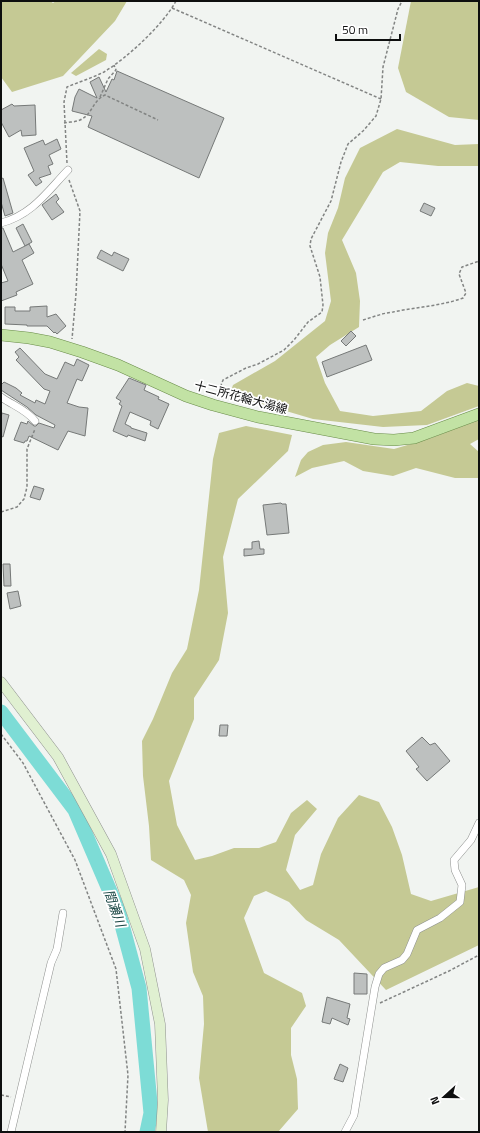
<svg xmlns="http://www.w3.org/2000/svg" width="480" height="1133" font-family="'Titillium Web','Noto Sans JP',sans-serif">
  <rect width="100%" height="100%" fill="#f1f4f1"/>
  <g fill="#c5c994">
    <polygon points="1,1 50,1 53,3 56,1 127,1 115,21 63,76 12,92 1,77"/>
    <polygon points="411,1 479,1 479,120 449,117 406,92 398,68"/>
    <polygon points="99,49 107,54 106,60 76,76 71,73"/>
    <polygon points="397,129 455,145 479,144 479,166 438,166 400,162 383,172 342,240 356,273 360,301 359,327 330,345 316,357 325,383 340,411 373,416 421,411 447,391 467,383 479,386 479,406 427,425 383,427 313,419 252,401 231,391 233,385 275,361 325,321 331,301 325,253 328,233 338,208 345,178 360,148"/>
    <polygon points="479,419 479,439 470,444 479,452 479,478 455,478 416,468 393,476 363,471 344,461 312,468 295,477 301,460 308,452 323,445 346,442 394,449 431,438"/>
    <polygon points="246,426 292,435 288,451 238,499 223,557 228,613 219,660 194,698 194,719 169,781 177,825 195,860 212,856 234,848 259,848 276,842 291,813 307,800 317,809 295,835 286,870 300,890 313,885 321,854 338,818 359,795 379,802 392,827 402,855 411,894 431,901 479,887 479,945 386,990 339,940 306,920 289,902 266,891 254,896 244,918 264,973 302,993 306,1006 291,1028 291,1055 297,1079 298,1109 278,1132 208,1132 199,1078 204,1024 203,996 193,972 186,923 191,895 184,880 151,860 149,826 143,776 142,741 153,719 172,673 187,649 199,590 213,459 219,433"/>
  </g>
  <g fill="none" stroke-linecap="round" stroke-linejoin="round">
    <polyline stroke="#7ddcd6" stroke-width="15" points="1,712 75,810 118,910 139,988 151,1113 147,1132"/>
  </g>
  <g fill="#bdc0bf" stroke="#767978">
    <polygon points="117,71 224,118 199,178 88,127 92,116 72,111 75,97 79,89 97,98 90,82 99,77 106,92 112,79 114,80"/>
    <polygon points="12,104 14,106 35,105 36,135 22,136 21,130 9,137 1,122 1,110"/>
    <polygon points="57,139 61,149 49,155 53,164 48,166 51,174 39,178 42,182 36,186 28,175 34,171 24,148 43,140 45,145"/>
    <polygon points="3,178 13,213 5,216 1,202 1,179"/>
    <polygon points="56,194 59,199 56,202 64,212 52,220 42,205"/>
    <polygon points="424,203 435,208 431,216 420,211"/>
    <polygon points="23,224 32,242 25,246 16,228"/>
    <polygon points="1,228 3,228 13,252 29,244 34,253 22,260 33,284 16,292 17,295 1,301 1,283 8,281 1,264"/>
    <polygon points="101,250 112,256 114,252 129,259 123,271 97,258"/>
    <polygon points="47,306 47,317 56,314 66,326 57,334 55,332 54,333 47,326 27,326 27,325 5,324 5,307 15,307 15,311 30,311 30,307"/>
    <polygon points="351,331 356,336 346,346 341,341"/>
    <polygon points="366,345 372,360 327,377 322,362"/>
    <polygon points="20,348 45,374 57,379 65,362 74,366 77,359 89,365 82,381 77,379 67,403 79,407 88,408 85,436 68,431 58,450 29,436 27,441 25,441 24,443 14,440 21,422 27,424 28,421 34,426 36,426 39,423 54,428 55,425 36,415 27,407 1,390 1,385 4,382 16,388 22,393 20,395 35,403 36,400 45,404 50,391 44,389 16,360 19,357 15,352"/>
    <polygon points="129,378 146,385 144,390 159,397 158,399 169,404 158,429 150,425 151,421 130,412 125,424 131,427 131,428 147,433 145,441 128,435 127,437 113,431 122,406 119,404 121,401 116,398"/>
    <polygon points="2,413 9,415 3,437 1,436 1,418"/>
    <polygon points="34,486 44,489 40,500 30,497"/>
    <polygon points="281,503 282,504 286,504 289,533 267,535 263,505"/>
    <polygon points="259,541 260,549 264,549 264,554 244,556 244,549 252,549 252,542"/>
    <polygon points="3,564 10,564 11,586 4,586"/>
    <polygon points="18,591 21,606 10,609 7,593"/>
    <polygon points="220,725 228,725 227,736 219,736"/>
    <polygon points="422,737 430,745 435,743 450,761 427,781 416,769 419,767 406,751"/>
    <polygon points="354,973 367,974 367,994 354,994"/>
    <polygon points="327,997 350,1004 347,1018 350,1019 348,1025 332,1018 330,1024 322,1022"/>
    <polygon points="340,1064 348,1068 343,1082 334,1079"/>
  </g>
  <g fill="none" stroke-linecap="round" stroke-linejoin="round">
    <g stroke="#8f918f" stroke-width="8">
      <g id="street">
        <path d="M 1,223 C 32,215 47,192 68,170"/>
        <path d="M 1,397 C 12,405 27,410 35,421"/>
        <polyline points="11,1132 51,963 57,949 63,913"/>
        <polyline points="345,1132 354,1115 375,987 379,974 384,968 402,960 407,954 417,930 440,918 460,902 462,885 455,870 454,860 471,840 479,823"/>
      </g>
    </g>
    <g stroke="#8f918f" stroke-width="11">
      <polyline id="secondary" points="1,682 58,757 111,854 145,949 160,1024 163,1100 161,1132"/>
    </g>
    <g stroke="#688b48" stroke-width="12">
      <polyline id="primary" points="1,335 29,338 50,342 82,352 118,365 186,396 213,405 258,417 374,439 394,440 414,438 479,414"/>
    </g>
    <g stroke="#828483" stroke-width="1.5" stroke-dasharray="3 2" stroke-linecap="butt">
      <polyline points="172,8 381,99"/>
      <polyline points="100,97 108,79 116,70 114,65"/>
      <path d="M 64,123 C 69,122 76,122 80,120 C 92,115 93,100 105,95 L 158,120"/>
      <path d="M 67,163 L 64,102 L 67,87 C 79,82 92,78 104,72 C 127,58 163,25 176,1"/>
      <polyline points="69,180 80,211 76,294 72,339"/>
      <path d="M 363,320 C 373,317 383,313 393,312 C 416,307 441,306 463,298 L 466,293 L 459,274 L 462,267 L 479,261"/>
      <polyline points="217,396 223,380 246,368 258,364 284,350 294,340 308,322 322,312 323,305 320,277 310,246 311,239 331,201 341,162 348,144 363,131 376,116 381,99 383,67 398,9 402,1"/>
      <polyline points="1,512 17,507 24,499 27,487 27,449 35,429"/>
      <polyline points="1,734 23,763 75,860 116,969 128,1075 125,1132"/>
      <polyline points="380,1003 449,971 479,955"/>
      <polyline points="1,1095 11,1097"/>
    </g>
    <use href="#street" stroke="#fff" stroke-width="7"/>
    <use href="#secondary" stroke="#e0f0d1" stroke-width="10"/>
    <use href="#primary" stroke="#c2e2a4" stroke-width="11"/>
  </g>
  <g text-anchor="middle" dominant-baseline="central" stroke-width="3.5" stroke-linejoin="round" paint-order="stroke">
    <g font-size="12" fill="#0e0f0f" stroke="#fff">
      <text transform="translate(241 397) rotate(15)">十二所花輪大湯線</text>
    </g>
    <g font-size="13" font-style="italic" fill="#164340" stroke="#fff">
      <text transform="translate(115 908) rotate(70)">間瀬川</text>
    </g>
  </g>
  <rect width="480" height="1133" fill="none" stroke="#0e0f0f" stroke-width="4"/>
  <g transform="translate(444 1097) rotate(249)" stroke="#ffffff" stroke-width="3" paint-order="stroke">
  <path d="M0-3L7 15L0 10L-7 15Z" fill="#0e0f0f"/>
  <text y="-6" font-size="11" font-weight="bold" text-anchor="middle" fill="#0e0f0f">N</text>
  </g>
  <path d="M336 34v6h64v-6" fill="none" stroke="#0e0f0f" stroke-width="2"/>
  <text x="342" y="34" font-size="12" fill="#0e0f0f" stroke="#ffffff" stroke-width="3" paint-order="stroke">50 m</text>
</svg>
